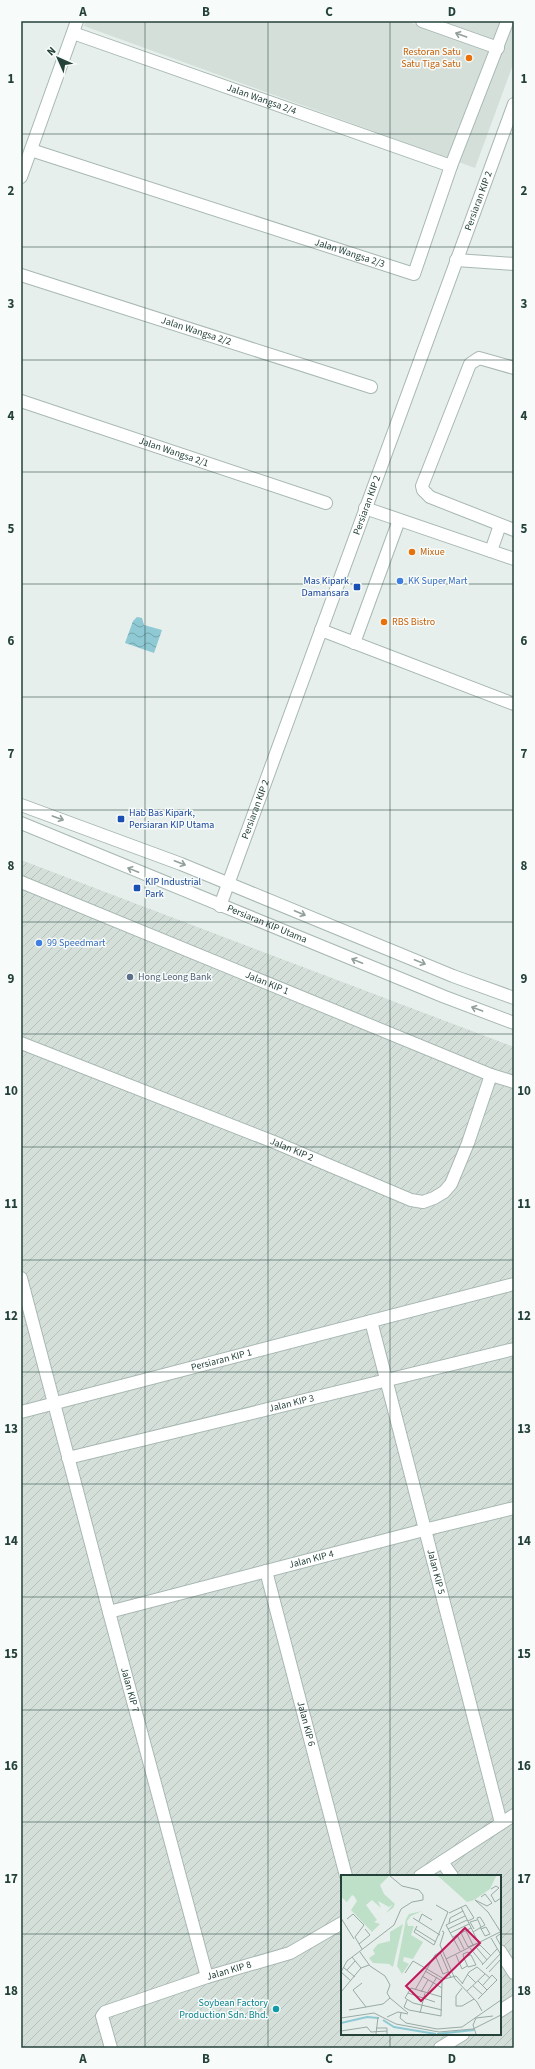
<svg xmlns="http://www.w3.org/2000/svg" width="535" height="2069" font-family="'Source Sans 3',sans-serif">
  <defs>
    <pattern id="industrial-furrows" width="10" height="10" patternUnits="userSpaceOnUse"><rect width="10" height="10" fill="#d4dfda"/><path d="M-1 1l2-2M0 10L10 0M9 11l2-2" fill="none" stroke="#b6c1bc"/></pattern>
    <pattern id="water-waves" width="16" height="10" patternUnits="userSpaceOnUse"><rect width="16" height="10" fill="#8ec9d4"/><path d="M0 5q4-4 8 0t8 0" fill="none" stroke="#74a5ad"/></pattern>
  </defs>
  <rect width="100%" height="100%" fill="#e6efeb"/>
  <polygon fill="#d4dfda" points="86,21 406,21 439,33 444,21 514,21 514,62 475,168 84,26"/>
  <path fill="url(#industrial-furrows)" fill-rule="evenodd" d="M 21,860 L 514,1047 L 514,2048 L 21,2048 ZM 342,1876 L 500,1876 L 500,2034 L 342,2034 Z"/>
  <polygon fill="url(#water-waves)" points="137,617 142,618 144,625 162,630 154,653 125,643 133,621"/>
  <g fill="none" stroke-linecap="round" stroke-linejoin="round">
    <g stroke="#a8b8b2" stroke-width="14">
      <g id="street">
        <polyline points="422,21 498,48"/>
        <path id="s1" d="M 73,33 L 451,166"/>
        <path id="s2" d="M 31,150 L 414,274 L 451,166 L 507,22"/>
        <polyline points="21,177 77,21"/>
        <polyline points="456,260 514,264"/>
        <path id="s3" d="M 21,275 L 371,387"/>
        <polyline points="514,368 479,358 470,364 422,486 423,490 430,497 514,530"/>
        <path id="s4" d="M 21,401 L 326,503"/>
        <polyline points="365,508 514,559"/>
        <polyline points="491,551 500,525"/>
        <polyline points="321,630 514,704"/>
        <polyline points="354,643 399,520"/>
        <polyline points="21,805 181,864 453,976 514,998"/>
        <path id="s5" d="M 21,823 L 445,997 L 514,1023"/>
        <path id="s6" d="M 21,882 L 491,1075 L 514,1082"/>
        <path id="s7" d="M 220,906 L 514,104"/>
        <path id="s8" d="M 21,1043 L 274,1142 L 411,1200 L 423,1202 L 434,1198 L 444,1192 L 451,1184 L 468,1143 L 491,1075"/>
        <path id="s9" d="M 21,1278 L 109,1612 L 207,1977"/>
        <path id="s10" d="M 371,1321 L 501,1823"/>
        <path id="s11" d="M 21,1412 L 514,1284"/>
        <path id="s12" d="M 68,1458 L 514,1349"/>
        <path id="s13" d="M 266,1571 L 346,1876"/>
        <path id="s14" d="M 109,1612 L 424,1530 L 514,1508"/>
        <polyline points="442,1862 452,1876"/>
        <polyline points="420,1876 514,1815"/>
        <polyline points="500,1951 514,1973"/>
        <polyline points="500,2011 514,2002"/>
        <path id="s15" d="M 111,2048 L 102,2016 L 105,2012 L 207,1977 L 290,1953 L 342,1923"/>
        <polyline points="440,2048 463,2034"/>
      </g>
    </g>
    <use href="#street" stroke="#fff" stroke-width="12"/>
  </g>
  <defs><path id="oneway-shaft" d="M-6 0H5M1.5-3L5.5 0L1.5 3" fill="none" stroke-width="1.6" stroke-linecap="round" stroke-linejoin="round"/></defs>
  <g stroke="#92a09c">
    <use href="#oneway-shaft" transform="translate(461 35) rotate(-160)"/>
    <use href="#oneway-shaft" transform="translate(58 818) rotate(20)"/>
    <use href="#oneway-shaft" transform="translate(180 863) rotate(21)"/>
    <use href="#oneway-shaft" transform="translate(133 870) rotate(-158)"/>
    <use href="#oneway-shaft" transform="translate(300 913) rotate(23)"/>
    <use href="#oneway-shaft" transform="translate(357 961) rotate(-158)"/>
    <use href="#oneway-shaft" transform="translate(420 962) rotate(22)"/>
    <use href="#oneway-shaft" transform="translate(477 1009) rotate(-160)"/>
  </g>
  <path fill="none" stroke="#24423a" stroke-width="1" stroke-opacity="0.55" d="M 145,21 L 145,2048M 268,21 L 268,2048M 390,21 L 390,1876M 21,134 L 514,134M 21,247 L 514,247M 21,360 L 514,360M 21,472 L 514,472M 21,584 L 514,584M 21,697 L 514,697M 21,810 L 514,810M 21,922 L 514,922M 21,1034 L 514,1034M 21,1147 L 514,1147M 21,1260 L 514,1260M 21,1372 L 514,1372M 21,1484 L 514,1484M 21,1597 L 514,1597M 21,1710 L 514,1710M 21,1822 L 514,1822M 21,1934 L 342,1934M 500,1934 L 514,1934M 390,2034 L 390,2048"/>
  <g fill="#e8710a" stroke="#f7fbf9" stroke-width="1.5">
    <circle cx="469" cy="58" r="4"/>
    <circle cx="412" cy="552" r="4"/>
    <circle cx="384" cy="622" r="4"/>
  </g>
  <g fill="#3f7fe0" stroke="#f7fbf9" stroke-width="1.5">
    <circle cx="400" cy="581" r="4"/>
    <circle cx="39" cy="943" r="4"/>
  </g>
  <g fill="#1a4fb4" stroke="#f7fbf9" stroke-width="1.5">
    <rect x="353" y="583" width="8" height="8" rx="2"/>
    <rect x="117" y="815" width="8" height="8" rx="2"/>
    <rect x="133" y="884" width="8" height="8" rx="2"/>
  </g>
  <circle fill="#5c6f8a" stroke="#f7fbf9" stroke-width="1.5" cx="130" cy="977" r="4"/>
  <circle fill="#0f9aa8" stroke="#f7fbf9" stroke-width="1.5" cx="276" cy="2009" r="4"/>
  <g text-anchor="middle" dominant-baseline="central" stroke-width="3" stroke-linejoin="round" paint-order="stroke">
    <g font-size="10" fill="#c56008" stroke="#f7fbf9" text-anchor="start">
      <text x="461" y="52" text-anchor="end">Restoran Satu<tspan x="461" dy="12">Satu Tiga Satu</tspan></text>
      <text x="420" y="552">Mixue</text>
      <text x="392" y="622">RBS Bistro</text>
    </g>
    <g font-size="10" fill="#24423a" stroke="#f7fbf9">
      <text stroke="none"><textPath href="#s1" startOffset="200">Jalan Wangsa 2/4</textPath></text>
      <text stroke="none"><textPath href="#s7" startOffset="751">Persiaran KIP 2</textPath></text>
      <text stroke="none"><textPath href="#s2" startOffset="335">Jalan Wangsa 2/3</textPath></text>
      <text stroke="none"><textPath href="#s3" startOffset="184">Jalan Wangsa 2/2</textPath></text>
      <text stroke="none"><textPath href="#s4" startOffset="161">Jalan Wangsa 2/1</textPath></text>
      <text stroke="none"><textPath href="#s7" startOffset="427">Persiaran KIP 2</textPath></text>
      <text stroke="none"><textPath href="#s7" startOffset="103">Persiaran KIP 2</textPath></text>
      <text stroke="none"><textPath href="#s5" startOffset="266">Persiaran KIP Utama</textPath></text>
      <text stroke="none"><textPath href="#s6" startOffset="266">Jalan KIP 1</textPath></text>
      <text stroke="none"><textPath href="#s8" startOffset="291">Jalan KIP 2</textPath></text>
      <text stroke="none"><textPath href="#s11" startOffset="207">Persiaran KIP 1</textPath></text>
      <text stroke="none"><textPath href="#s12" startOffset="230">Jalan KIP 3</textPath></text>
      <text stroke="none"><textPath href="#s14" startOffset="209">Jalan KIP 4</textPath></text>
      <text stroke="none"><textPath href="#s10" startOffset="259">Jalan KIP 5</textPath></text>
      <text stroke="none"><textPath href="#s9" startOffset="426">Jalan KIP 7</textPath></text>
      <text stroke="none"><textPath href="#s13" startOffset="158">Jalan KIP 6</textPath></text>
      <text stroke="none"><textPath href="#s15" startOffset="169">Jalan KIP 8</textPath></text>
    </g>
    <g font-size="10" fill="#164399" stroke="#f7fbf9" text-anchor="start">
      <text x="349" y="581" text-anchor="end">Mas Kipark<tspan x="349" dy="12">Damansara</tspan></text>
      <text x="129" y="813">Hab Bas Kipark,<tspan x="129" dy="12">Persiaran KIP Utama</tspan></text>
      <text x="145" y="882">KIP Industrial<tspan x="145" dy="12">Park</tspan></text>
    </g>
    <g font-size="10" fill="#366cbe" stroke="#f7fbf9" text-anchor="start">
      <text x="408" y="581">KK Super Mart</text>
      <text x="47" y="943">99 Speedmart</text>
    </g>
    <g font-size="10" fill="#4e5e75" stroke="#f7fbf9" text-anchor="start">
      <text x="138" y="977">Hong Leong Bank</text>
    </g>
    <g font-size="10" fill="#0d838f" stroke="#f7fbf9" text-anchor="end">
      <text x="268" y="2003">Soybean Factory<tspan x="268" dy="12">Production Sdn. Bhd.</tspan></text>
    </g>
  </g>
  <g transform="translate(341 1875)">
    <rect width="160" height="160" fill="#e6efeb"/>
    <path d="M 0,1 L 48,1 L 39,10 L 43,19 L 54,29 L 52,33 L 45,38 L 52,29 L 48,32 L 37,26 L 40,33 L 31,25 L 25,30 L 36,45 L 33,47 L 39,49 L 31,57 L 10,35 L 16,26 L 13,21 L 11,20 L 6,27 L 0,22 ZM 97,1 L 155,1 L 149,14 L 133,25 L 126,27 ZM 81,36 L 70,41 L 66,46 L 67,51 L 73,51 L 70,60 L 82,67 L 72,84 L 63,82 L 62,86 L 68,89 L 61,99 L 56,91 L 65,44 L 68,39 ZM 62,49 L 52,92 L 48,89 L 32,88 L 28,83 L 34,79 L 32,75 L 37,69 L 49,66 L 49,57 Z" fill="#bfe0c8"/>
    <path fill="none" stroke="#8ec9d4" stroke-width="2" d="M 42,145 L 53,152 L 95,159M 0,148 L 26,142 L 38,143M 96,159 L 133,155"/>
    <path fill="none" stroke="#98aaa4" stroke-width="1" d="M 150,14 L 155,11 L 158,13 L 150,20 L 154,27 L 160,23M 134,25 L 147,37 L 159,56M 134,25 L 146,31 L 151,28 L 144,19 L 140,22M 120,32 L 138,69M 108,38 L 125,30 L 133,43 L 127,46M 0,43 L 13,64M 72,43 L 99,60M 6,44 L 12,39 L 23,50 L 14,62 L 21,74M 78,46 L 81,39 L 91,45M 108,48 L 109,43 L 122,36M 76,51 L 73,57 L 93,70 L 107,37 L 95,30M 139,52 L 144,61 L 149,59 L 145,52 L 140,54M 74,54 L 95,67M 107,54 L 126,45M 133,54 L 129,47 L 136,45M 101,56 L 103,57 L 99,70 L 114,104 L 136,127 L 141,136M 125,56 L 132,70M 132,57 L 144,50 L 139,42 L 136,43 L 140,52M 109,58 L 128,49M 120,58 L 127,72 L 137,68M 116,60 L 123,74M 160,61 L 159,59 L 155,62 L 160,71M 112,62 L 130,53M 150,63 L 160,80M 18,69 L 29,60 L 24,54M 129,73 L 142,89M 119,76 L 105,50 L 124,41M 19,77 L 29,91 L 44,101 L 49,110 L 46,118 L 49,123 L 67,138M 99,77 L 110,103M 94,80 L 102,99 L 107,97M 115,80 L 121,94 L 126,91M 11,82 L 20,93M 122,83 L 123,83 L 129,80 L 130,80 L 135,90 L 127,92 L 123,83 L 122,79 L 127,77 L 129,80M 105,84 L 159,57M 146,85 L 135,72 L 139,70 L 150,81M 141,90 L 156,74M 2,92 L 14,102M 145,94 L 160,78M 6,95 L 14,86M 0,97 L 6,86 L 53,50 L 60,34 L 71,27 L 82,25 L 82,20 L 78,15 L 61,11 L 49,1M 0,97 L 10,106M 148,97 L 160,84M 64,98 L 72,86 L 103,104 L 115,101 L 122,109M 126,99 L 135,108M 81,101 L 101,113M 137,106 L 146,115M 21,108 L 12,115 L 25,132M 121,109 L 128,97 L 136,92 L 149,103M 132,111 L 142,120M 121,113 L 115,121 L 115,131 L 121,131 L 133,124M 74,115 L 94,80 L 101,76M 126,116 L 144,99M 0,117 L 20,93 L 28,90M 80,117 L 87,105M 67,118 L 94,127M 86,118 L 96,102M 137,124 L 156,105 L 151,100 L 142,110M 66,125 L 63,132 L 68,135 L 100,141 L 101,106 L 84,96M 8,135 L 42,129 L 49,123M 101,135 L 72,128 L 64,123 L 70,113 L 101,122M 60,138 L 59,143 L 65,148 L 96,154 L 121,152 L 160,125M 79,138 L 84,118M 46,142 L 57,137 L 67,139M 0,143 L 33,138 L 55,149 L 98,157 L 132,154 L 160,140M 35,153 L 46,153 L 46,159M 0,156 L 26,152 L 30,157 L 46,156M 35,159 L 37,142M 135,159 L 132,150 L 135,143 L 152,141"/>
    <path fill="#c2185b" fill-opacity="0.15" stroke="#c2185b" stroke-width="2" d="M 124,53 L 139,68 L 80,126 L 65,111 Z"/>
    <rect width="160" height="160" fill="none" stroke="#24423a" stroke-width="2"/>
  </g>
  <rect width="535" height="2069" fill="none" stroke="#f7fbf9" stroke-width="44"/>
  <g transform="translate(58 58) rotate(315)" stroke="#f7fbf9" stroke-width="3" paint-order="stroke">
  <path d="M0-3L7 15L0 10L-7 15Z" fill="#24423a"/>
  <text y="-6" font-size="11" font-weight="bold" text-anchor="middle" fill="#24423a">N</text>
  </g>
  <rect x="22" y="22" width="491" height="2025" fill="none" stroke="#24423a" stroke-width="1.5"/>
  <g font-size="13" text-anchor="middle" font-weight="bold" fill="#24423a">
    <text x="83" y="16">A</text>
    <text x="206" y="16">B</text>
    <text x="329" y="16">C</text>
    <text x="452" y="16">D</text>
    <text x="11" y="83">1</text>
    <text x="524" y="83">1</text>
    <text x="11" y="195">2</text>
    <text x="524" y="195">2</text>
    <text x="11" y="308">3</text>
    <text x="524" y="308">3</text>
    <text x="11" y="420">4</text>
    <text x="524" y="420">4</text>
    <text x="11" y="533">5</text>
    <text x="524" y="533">5</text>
    <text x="11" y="645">6</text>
    <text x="524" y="645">6</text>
    <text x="11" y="758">7</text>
    <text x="524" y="758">7</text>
    <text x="11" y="870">8</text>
    <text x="524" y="870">8</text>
    <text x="11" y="983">9</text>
    <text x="524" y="983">9</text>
    <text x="11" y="1095">10</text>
    <text x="524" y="1095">10</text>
    <text x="11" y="1208">11</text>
    <text x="524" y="1208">11</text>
    <text x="11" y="1320">12</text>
    <text x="524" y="1320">12</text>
    <text x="11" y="1433">13</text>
    <text x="524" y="1433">13</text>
    <text x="11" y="1545">14</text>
    <text x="524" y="1545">14</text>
    <text x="11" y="1658">15</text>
    <text x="524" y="1658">15</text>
    <text x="11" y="1770">16</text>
    <text x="524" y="1770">16</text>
    <text x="11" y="1883">17</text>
    <text x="524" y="1883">17</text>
    <text x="11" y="1995">18</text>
    <text x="524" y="1995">18</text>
    <text x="83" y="2063">A</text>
    <text x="206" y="2063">B</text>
    <text x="329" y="2063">C</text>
    <text x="452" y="2063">D</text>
  </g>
</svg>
